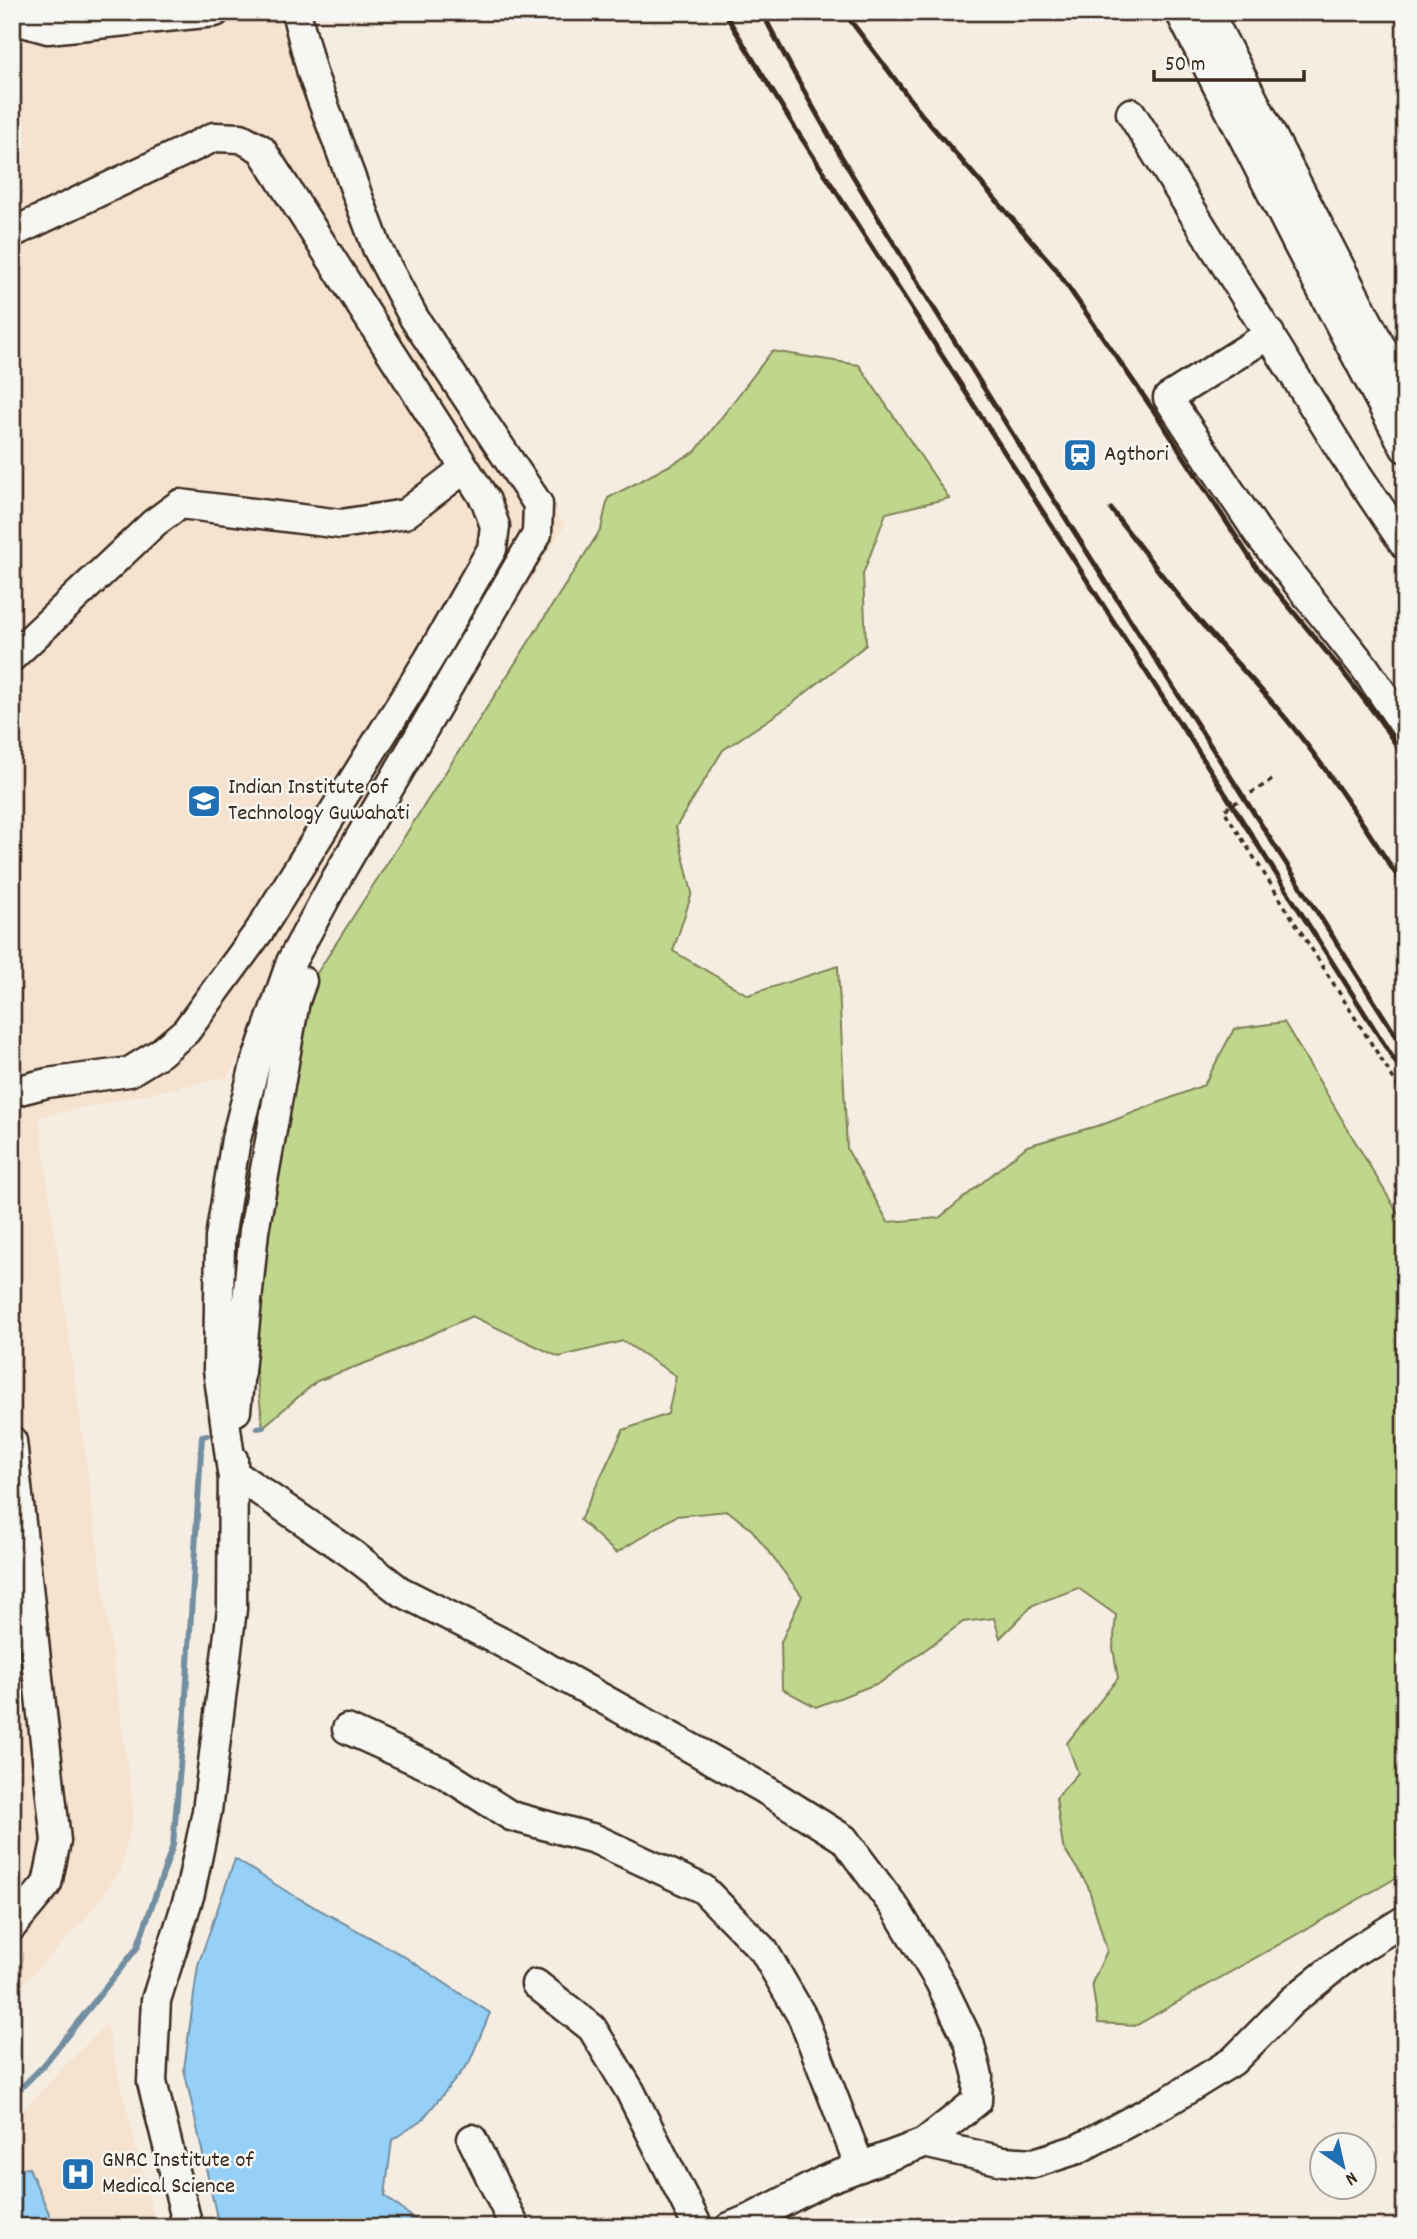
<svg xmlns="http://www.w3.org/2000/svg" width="1417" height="2239" font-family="Dekko,sans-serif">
  <rect width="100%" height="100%" fill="#f6ede2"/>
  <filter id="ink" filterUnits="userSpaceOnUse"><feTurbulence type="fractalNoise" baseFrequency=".0143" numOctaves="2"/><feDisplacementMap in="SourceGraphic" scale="14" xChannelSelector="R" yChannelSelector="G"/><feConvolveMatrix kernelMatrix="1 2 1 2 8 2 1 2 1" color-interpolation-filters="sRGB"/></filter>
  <g filter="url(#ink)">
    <g fill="#f5e2cf">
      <polygon points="12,12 272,12 308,78 406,296 565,525 227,1077 39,1117 134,1814 120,1872 85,1919 12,1996"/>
      <polygon points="106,2024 156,2227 12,2227 12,2121"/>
    </g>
    <polygon fill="#bfd78d" stroke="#7d8056" stroke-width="2" points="772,351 859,365 949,498 886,513 863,574 866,645 789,706 723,750 676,827 692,893 673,951 748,995 838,966 847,1149 888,1222 939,1218 1027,1146 1107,1123 1204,1085 1234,1029 1284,1022 1405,1225 1405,1873 1137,2025 1098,2023 1092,1983 1107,1951 1088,1886 1063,1847 1056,1798 1078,1773 1067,1743 1118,1678 1113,1648 1116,1615 1078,1588 1033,1605 1000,1638 994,1618 963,1622 881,1682 816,1707 782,1689 781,1642 802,1596 752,1530 728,1511 676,1516 616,1553 580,1520 623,1430 668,1414 676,1376 623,1341 559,1357 472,1316 379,1358 317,1381 263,1427 251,1330 310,984 601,529 608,498 695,452"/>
    <g fill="#96d0f6" stroke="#728ea0" stroke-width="2">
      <polygon points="235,1859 289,1893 402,1955 490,2013 469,2063 421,2121 392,2140 385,2196 417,2221 418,2227 219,2227 184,2069 198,1965"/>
      <polygon points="29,2168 55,2227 12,2227 12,2169"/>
    </g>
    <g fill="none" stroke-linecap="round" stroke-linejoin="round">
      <g stroke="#728ea0" stroke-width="6">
        <polyline points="257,1428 263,1427"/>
        <polyline points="12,2097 43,2066 137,1948 173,1845 185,1712 202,1436 207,1435"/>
      </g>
      <g stroke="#3b2a1e" stroke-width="33">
        <g id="minor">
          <polyline points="296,12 312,73 377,248 414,318 538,504 537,534 336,879 291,962 255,1065 236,1139 220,1238 218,1370 232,1472 352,1554 400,1591 501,1642 761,1787 844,1839 896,1909 940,1982 969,2042 978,2076 977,2101 924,2143 825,2180 754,2217 730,2227"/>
          <polyline points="1180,12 1300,249 1405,448"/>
          <polyline points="1208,12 1405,393"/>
          <polyline points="12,19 48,29 215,12"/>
          <polyline points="1131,113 1344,455 1405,545"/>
          <polyline points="12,233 214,137 241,138 261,149 486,501 495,526 492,549 429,659 260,930 186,1031 160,1053 129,1072 47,1083 12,1092"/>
          <polyline points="1270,334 1168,398 1260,536 1365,668 1405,726"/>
          <polyline points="12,657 154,523 180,504 341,524 405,514 464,469"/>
          <polyline points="236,1411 254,1231 295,1001 302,981"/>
          <polyline points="12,1441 56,1841 47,1884 12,1926"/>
          <polyline points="347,1729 442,1772 511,1816 595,1839 703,1889 764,1951 803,2018 860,2167"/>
          <polyline points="536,1984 592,2028 630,2091 698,2227"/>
          <polyline points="472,2139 515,2227"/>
          <polyline points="924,2143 1003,2161 1034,2163 1078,2149 1170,2100 1233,2061 1292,2001 1352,1953 1405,1920"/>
          <polyline points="188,2227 152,2082 156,2000 190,1893 207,1811 232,1609 233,1459"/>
        </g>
      </g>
      <polyline stroke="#3b2a1e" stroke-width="3.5" stroke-dasharray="5 5" stroke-linecap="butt" points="1272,780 1224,810 1405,1097"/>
      <use href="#minor" stroke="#f6f6f2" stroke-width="28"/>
      <g stroke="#3b2a1e" stroke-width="5">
        <polyline points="724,12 795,128 1185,732"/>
        <path d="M 762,12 C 830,146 911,271 990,398 C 1126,616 1267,832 1405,1050"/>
        <polyline points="844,12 922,115 1055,268 1158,417 1254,564 1343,672 1379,719 1405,758"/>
        <path d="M 1111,509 C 1139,546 1167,583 1197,618 C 1228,655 1262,689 1292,726 C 1334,778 1369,833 1405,888"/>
        <polyline points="1181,724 1405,1077"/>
      </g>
    </g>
  </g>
  <defs>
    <g id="station-square" transform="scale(1.75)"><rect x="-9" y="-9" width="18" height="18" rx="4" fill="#1f6fb2" stroke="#f6f6f2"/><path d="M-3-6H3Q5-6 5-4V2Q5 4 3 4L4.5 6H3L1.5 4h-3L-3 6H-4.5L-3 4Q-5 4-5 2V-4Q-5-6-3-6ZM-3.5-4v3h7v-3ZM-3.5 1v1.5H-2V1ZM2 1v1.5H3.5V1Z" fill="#fff"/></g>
    <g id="university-square" transform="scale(1.75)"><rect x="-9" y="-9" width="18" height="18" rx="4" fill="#1f6fb2" stroke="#f6f6f2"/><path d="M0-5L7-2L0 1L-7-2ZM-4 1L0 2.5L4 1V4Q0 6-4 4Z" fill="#fff"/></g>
    <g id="hospital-square" transform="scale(1.75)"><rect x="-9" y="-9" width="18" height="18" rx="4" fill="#1f6fb2" stroke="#f6f6f2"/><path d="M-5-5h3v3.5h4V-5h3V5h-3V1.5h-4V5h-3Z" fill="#fff"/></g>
  </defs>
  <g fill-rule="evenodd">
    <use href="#station-square" x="1080" y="455"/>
    <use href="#university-square" x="204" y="801"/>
    <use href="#hospital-square" x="78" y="2174"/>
  </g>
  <g text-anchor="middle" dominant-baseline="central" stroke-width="5" stroke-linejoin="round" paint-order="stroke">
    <g font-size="23" fill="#3b2a1e" stroke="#f6f6f2" text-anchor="start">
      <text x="1104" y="455">Agthori</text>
      <text x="228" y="788">Indian Institute of<tspan x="228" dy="26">Technology Guwahati</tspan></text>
      <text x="102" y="2161">GNRC Institute of<tspan x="102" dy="26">Medical Science</tspan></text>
    </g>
  </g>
  <rect width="1417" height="2239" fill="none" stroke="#f6f6f2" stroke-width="42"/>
  <rect x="21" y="21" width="1375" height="2197" fill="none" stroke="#3b2a1e" stroke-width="2.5" filter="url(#ink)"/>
  <g transform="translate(1343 2166) rotate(146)"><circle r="33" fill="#f6f6f2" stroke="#aba49d" stroke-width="2"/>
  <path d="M0-5L12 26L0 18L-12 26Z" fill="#1f6fb2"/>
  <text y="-10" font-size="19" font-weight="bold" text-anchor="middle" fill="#3b2a1e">N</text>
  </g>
  <path d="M1154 70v10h150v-10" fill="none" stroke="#3b2a1e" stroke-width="3.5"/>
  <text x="1165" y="70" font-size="21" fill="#3b2a1e" stroke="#f6f6f2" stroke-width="5" paint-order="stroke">50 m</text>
</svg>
